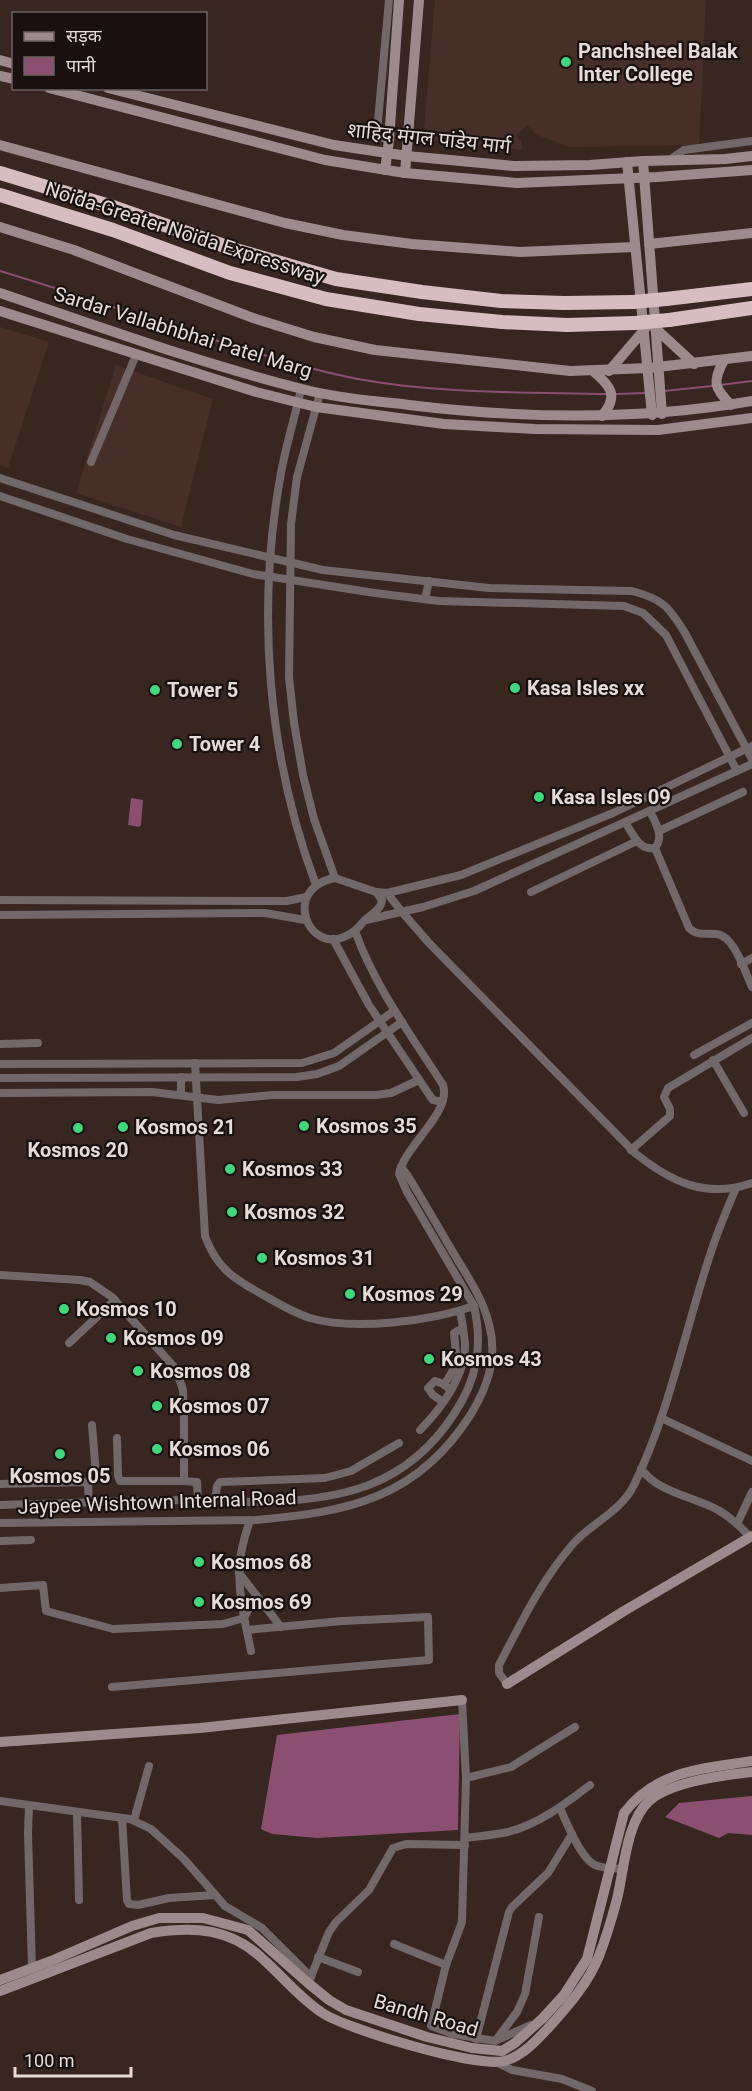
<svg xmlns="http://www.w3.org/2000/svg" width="752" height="2091" font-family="Roboto,'Noto Sans Devanagari',sans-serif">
  <rect width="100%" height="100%" fill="#382621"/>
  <g fill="#462f29">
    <polygon points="435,0 706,0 699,145 570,147 537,135 527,125 516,136 521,141 522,150 423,140"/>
    <polygon points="0,327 49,342 8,468 0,465"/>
    <polygon points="116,365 213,399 181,527 76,493"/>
  </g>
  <g fill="#8b5071">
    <polygon points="131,798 143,800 141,825 139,827 128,825"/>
    <polygon points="460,1714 458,1830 317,1838 272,1834 261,1829 277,1735"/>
    <polygon points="752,1796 752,1835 728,1833 719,1838 665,1817 679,1803"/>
  </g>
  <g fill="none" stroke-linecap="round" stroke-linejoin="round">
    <g stroke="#8b5071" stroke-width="2">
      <path d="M 0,271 C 83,296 164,325 247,350 C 283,361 321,372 358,379 C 440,394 524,392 607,394"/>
      <polyline points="720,385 752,381"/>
      <polyline points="664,391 712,386"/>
      <polyline points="616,394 646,393"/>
    </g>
    <g stroke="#726869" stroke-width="8">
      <polyline points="389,0 377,132 379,137 389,140"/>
      <polyline points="669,160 684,150 752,141"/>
      <path d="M 301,389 C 295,417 286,445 281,473 C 256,609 267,755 316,885"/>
      <polyline points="320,393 297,477 291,524 289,677 294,723 303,775 314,819 335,878"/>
      <polyline points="91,462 136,355"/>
      <path d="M 0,478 L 174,535 L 323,570 L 489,588 L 632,591 C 663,599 669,607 685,633 L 752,759"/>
      <polyline points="0,496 127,539 253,574 375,593 439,601 624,606 643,613 666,635 737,771"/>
      <polyline points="425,599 429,581"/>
      <path d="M 625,822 C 633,834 639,851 655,848 C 665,836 655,823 650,811"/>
      <polyline points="659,831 743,792"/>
      <path d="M 655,848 L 689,928 C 697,936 706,933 716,934 C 734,935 745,972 752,987"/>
      <path d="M 335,878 L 376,892 L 382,900 C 381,910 371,914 364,921 C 359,927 354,933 346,936 C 308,955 281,888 335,878 Z"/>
      <polyline points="376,892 387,893 461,875 613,813 752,746"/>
      <polyline points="531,892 637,841"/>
      <path d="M 387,893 L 402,912 L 429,943 L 635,1153 C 671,1182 706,1199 752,1183"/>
      <polyline points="0,900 287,901 306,897"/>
      <polyline points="0,915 265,913 305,920"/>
      <polyline points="366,920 423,907 474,891 752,764"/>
      <polyline points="333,939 369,1005 430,1096 433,1100 442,1102"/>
      <polyline points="741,964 752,958"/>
      <polyline points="0,1044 38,1043"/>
      <polyline points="694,1055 752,1023"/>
      <polyline points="713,1060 744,1113"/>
      <path d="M 195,1063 L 205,1236 C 217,1269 234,1279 265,1296 C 279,1304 294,1313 310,1318 C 354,1331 431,1321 474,1306"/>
      <polyline points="0,1064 302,1063 334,1053 394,1011"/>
      <polyline points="0,1078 297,1077 317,1074 339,1066 402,1022"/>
      <polyline points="0,1093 152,1092 218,1100 272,1095 376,1095 391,1093 419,1080"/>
      <polyline points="181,1095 181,1077"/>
      <polyline points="631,1150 670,1116 670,1109 664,1097 668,1088 752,1038"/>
      <polyline points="0,1275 80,1280 90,1282 112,1297 174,1367 180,1381 183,1390 184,1420 184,1481 120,1481 118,1476 117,1438"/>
      <polyline points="69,1343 115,1300"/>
      <polyline points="447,1380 457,1364 454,1333 463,1328"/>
      <polyline points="443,1402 433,1395 428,1388 435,1381 441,1383 450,1389"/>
      <polyline points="661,1418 752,1461"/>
      <path d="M 420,1430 C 441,1409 466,1375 465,1344 C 464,1333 462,1321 460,1311"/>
      <path d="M 641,1469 C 659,1493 692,1496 718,1510 C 730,1517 741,1527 750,1537"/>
      <polyline points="184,1481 197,1482 198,1500"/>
      <polyline points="0,1484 86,1482 88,1485 89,1503"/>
      <polyline points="88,1485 96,1475 92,1425"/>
      <polyline points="215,1501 217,1486 220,1482 325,1478 351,1471 399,1443"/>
      <path d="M 0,1505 C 65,1504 131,1500 196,1500 C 216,1500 236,1502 256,1502 C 338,1501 406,1488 454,1414 C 477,1380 483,1346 474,1306 L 407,1192 L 399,1174 C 404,1146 452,1113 443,1085 C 411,1035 375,987 355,931"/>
      <path d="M 250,1520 C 246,1533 241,1547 240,1561 C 237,1592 245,1621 251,1651"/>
      <path d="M 0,1523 L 256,1520 C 349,1512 418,1498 471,1414 C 488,1386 498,1357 489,1324 C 482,1295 464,1272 450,1247 C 436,1223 422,1199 408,1176 L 401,1167"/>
      <polyline points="737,1524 752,1492"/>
      <polyline points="0,1541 31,1540"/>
      <polyline points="239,1573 281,1627"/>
      <polyline points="0,1588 43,1585 46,1611 113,1629 223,1624 244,1618 256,1595"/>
      <path d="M 507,1684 L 499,1673 L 499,1665 C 521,1623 541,1581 572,1545 C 591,1523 621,1512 634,1485 C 670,1411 685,1329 711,1252 C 718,1230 727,1209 736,1188"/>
      <polyline points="112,1687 429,1660 428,1617 342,1621 247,1630"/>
      <polyline points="462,1700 466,1778 462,1922 446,1965 431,2026 453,2034 495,2041 531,2025"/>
      <polyline points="466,1778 511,1767 575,1727"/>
      <polyline points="0,1801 130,1819 151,1829 184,1859 225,1906 262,1928 311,1977"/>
      <polyline points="29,1806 28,1834 32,1968"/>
      <path d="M 560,1808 C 566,1822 581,1859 595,1865 C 603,1869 615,1868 624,1869"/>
      <polyline points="77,1812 79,1900"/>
      <polyline points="122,1818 127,1900 129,1904 138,1905 169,1898 215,1895"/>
      <polyline points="134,1820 149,1766"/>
      <path d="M 465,1838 C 479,1836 494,1835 508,1832 C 539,1824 565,1804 590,1785"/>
      <polyline points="394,1944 446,1965"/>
      <polyline points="318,1957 358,1972"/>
      <polyline points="310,1979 329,1932 336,1922 369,1890 393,1848 406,1844 465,1845"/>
      <polyline points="476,2039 509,1912 512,1907 548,1873 572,1834"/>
      <polyline points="496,2040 517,2012 525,1994 539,1917"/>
      <polyline points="496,2062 512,2070 562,2079 592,2091"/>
    </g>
    <g stroke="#9b8b8d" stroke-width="10">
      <polyline points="0,60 14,64"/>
      <polyline points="0,76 14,79"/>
      <polyline points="49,88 325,160 405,173 517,183 657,177 752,170"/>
      <polyline points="108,88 334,145 407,156 514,166 590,165 643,161 725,159 752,156"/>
      <polyline points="0,145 285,223 343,235 412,244 520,252 634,247"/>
      <polyline points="643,161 662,414"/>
      <polyline points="627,162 652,415"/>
      <polyline points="385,170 389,140 399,0"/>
      <polyline points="405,173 419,0"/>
      <polyline points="0,227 74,250 256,319 314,337 375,350 570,371 649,368 752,356"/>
      <polyline points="649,244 752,233"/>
      <path d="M 0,293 C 100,327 199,363 302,389 C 337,398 374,401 409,405 C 524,419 638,421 752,401"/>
      <polyline points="0,311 256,392 316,407 444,424 535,429 658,430 752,418"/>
      <polyline points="655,328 694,364"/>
      <path d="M 724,360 C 712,382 714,388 731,405"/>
      <path d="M 593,371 C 611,386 619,396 602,416"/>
      <polyline points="609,371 645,329"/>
      <polyline points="507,1684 624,1611 752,1536"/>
      <polyline points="0,1742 200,1728 462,1700"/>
      <path d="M 0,1980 L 51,1961 L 132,1926 L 159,1918 L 203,1918 L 248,1930 L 308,1983 L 329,2000 L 346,2010 L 427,2037 L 472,2048 L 502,2051 L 515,2043 L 542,2019 L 564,1995 L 587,1959 L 624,1813 C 657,1770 702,1769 752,1761"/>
      <path d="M 0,1991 L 151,1933 C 194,1926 231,1928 264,1960 C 283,1977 300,1998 321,2012 C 345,2029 476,2068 504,2061 C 522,2057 538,2039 550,2026 C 570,2004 588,1983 599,1956 C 606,1938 612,1918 617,1899 C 624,1871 626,1822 649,1801 C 669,1782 724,1775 752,1772"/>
    </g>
    <g stroke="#d6bec0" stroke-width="14">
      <polyline points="0,173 116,208 239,251 336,279 422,292 501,301 564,303 633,302"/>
      <polyline points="0,195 113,230 230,273 326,299 419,314 502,322 567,325 635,323"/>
      <polyline points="666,299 752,289"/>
      <polyline points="669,320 752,308"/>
    </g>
    <g stroke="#d6bec0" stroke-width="14">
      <polyline points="633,302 666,299"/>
      <polyline points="635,323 669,320"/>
    </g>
  </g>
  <g fill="#42d77c" stroke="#19110f" stroke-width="2">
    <circle cx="566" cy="62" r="6"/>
    <circle cx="515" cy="688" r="6"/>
    <circle cx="155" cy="690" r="6"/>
    <circle cx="177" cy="744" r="6"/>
    <circle cx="539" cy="797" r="6"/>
    <circle cx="304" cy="1126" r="6"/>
    <circle cx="123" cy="1127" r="6"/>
    <circle cx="78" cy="1128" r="6"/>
    <circle cx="230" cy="1169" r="6"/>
    <circle cx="232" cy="1212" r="6"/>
    <circle cx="262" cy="1258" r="6"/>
    <circle cx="350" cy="1294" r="6"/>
    <circle cx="64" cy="1309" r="6"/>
    <circle cx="111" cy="1338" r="6"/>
    <circle cx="429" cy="1359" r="6"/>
    <circle cx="138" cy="1371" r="6"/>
    <circle cx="157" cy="1406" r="6"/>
    <circle cx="157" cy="1449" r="6"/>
    <circle cx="60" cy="1454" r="6"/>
    <circle cx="199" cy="1562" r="6"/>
    <circle cx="199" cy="1602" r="6"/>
  </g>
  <g text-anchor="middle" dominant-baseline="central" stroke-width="4.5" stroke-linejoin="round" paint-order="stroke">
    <g font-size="20" font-weight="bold" fill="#e7dbd8" stroke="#19110f" text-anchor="start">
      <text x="578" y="51">Panchsheel Balak<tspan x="578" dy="23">Inter College</tspan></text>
      <text x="527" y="688">Kasa Isles xx</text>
      <text x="167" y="690">Tower 5</text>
      <text x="189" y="744">Tower 4</text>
      <text x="551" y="797">Kasa Isles 09</text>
      <text x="316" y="1126">Kosmos 35</text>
      <text x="135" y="1127">Kosmos 21</text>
      <text x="78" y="1150" text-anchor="middle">Kosmos 20</text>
      <text x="242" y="1169">Kosmos 33</text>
      <text x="244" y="1212">Kosmos 32</text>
      <text x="274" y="1258">Kosmos 31</text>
      <text x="362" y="1294">Kosmos 29</text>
      <text x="76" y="1309">Kosmos 10</text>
      <text x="123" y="1338">Kosmos 09</text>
      <text x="441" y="1359">Kosmos 43</text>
      <text x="150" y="1371">Kosmos 08</text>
      <text x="169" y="1406">Kosmos 07</text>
      <text x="169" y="1449">Kosmos 06</text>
      <text x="60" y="1476" text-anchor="middle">Kosmos 05</text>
      <text x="211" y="1562">Kosmos 68</text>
      <text x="211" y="1602">Kosmos 69</text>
    </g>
    <g font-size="20" fill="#e7dbd8" stroke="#19110f">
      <text transform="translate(429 138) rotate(6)">शाहिद मंगल पांडेय मार्ग</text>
      <text transform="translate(185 233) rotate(18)">Noida-Greater Noida Expressway</text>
      <text transform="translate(183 332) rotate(17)">Sardar Vallabhbhai Patel Marg</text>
      <text transform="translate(157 1502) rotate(-2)">Jaypee Wishtown Internal Road</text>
      <text transform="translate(426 2015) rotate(16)">Bandh Road</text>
    </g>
  </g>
  <rect x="12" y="12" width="195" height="78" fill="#19110f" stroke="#6b625f" stroke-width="1.5"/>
  <rect x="24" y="32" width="30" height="9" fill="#9b8b8d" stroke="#6b625f" stroke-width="1.5"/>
  <text x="66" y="42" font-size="18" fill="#e7dbd8">सड़क</text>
  <rect x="24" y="57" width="30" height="18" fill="#8b5071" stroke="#6b625f" stroke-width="1.5"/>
  <text x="66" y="72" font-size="18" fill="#e7dbd8">पानी</text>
  <path d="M15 2067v9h116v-9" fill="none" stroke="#e7dbd8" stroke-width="3"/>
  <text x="24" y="2067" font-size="18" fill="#e7dbd8" stroke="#19110f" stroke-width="4.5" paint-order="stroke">100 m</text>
</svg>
